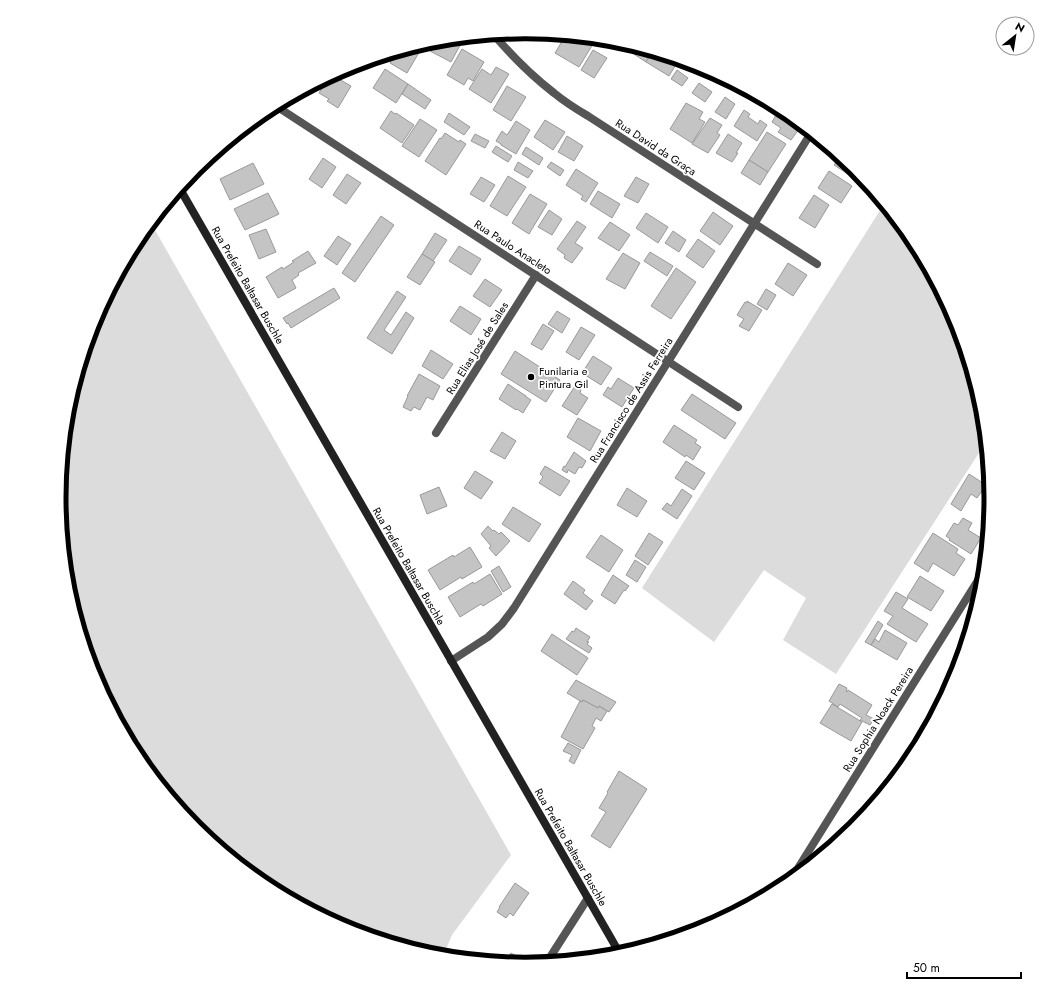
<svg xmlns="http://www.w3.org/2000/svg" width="1051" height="996" font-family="Jost,sans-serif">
  <rect width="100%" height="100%" fill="#fff"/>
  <g fill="#dcdcdc">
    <polygon points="884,204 913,239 956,320 983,407 986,442 836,674 783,640 806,598 764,570 714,642 642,588"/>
    <polygon points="151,223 511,855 452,935 443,956 434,955 347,928 266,885 196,827 138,757 95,676 68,589 60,498 69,407 95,319 138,239"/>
  </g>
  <g fill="#c4c4c4" stroke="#999">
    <polygon points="571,37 596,39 579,67 555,53 564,38 569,41"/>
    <polygon points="464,38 451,62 430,51 435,41"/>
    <polygon points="424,44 407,73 390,63 396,53"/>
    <polygon points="625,44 652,52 646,62 623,47"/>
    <polygon points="462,49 484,62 473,81 468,78 464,85 447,75"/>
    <polygon points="593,50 607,58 594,78 581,70"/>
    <polygon points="652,52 657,53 675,66 669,76 646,62"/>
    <polygon points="385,56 380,64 372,60"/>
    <polygon points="354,65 347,76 340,71 347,67"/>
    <polygon points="496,67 509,74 491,103 469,89 482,69 491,75"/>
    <polygon points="385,69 408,84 396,103 373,88"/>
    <polygon points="677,70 688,78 682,86 671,79"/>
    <polygon points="332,75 351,86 338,108 327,101 329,99 319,93 329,77"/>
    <polygon points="699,83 712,92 705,102 692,93"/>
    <polygon points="408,84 431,100 425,109 402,94"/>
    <polygon points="507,86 526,97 511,121 493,110"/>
    <polygon points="725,97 735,104 726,119 715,112"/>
    <polygon points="686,103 703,112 699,119 705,122 692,143 670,129"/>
    <polygon points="780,108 785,111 802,125 791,140 778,132 781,128 772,122"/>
    <polygon points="744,110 750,114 748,117 758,124 760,120 767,125 757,141 734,126"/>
    <polygon points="391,111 395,114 396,113 414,125 402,143 380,128"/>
    <polygon points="449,113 470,127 464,135 444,122"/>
    <polygon points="710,118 722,125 717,133 720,135 708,153 692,144"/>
    <polygon points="420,119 437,130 419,157 402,146"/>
    <polygon points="545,120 565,132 553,150 534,137"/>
    <polygon points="516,121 530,130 516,154 501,145 501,144 496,141 502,131 507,135"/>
    <polygon points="767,132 786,144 768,172 749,160"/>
    <polygon points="445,133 459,142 460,140 466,144 446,175 425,161 440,138 441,139"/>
    <polygon points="475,134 489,141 485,148 471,141"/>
    <polygon points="728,134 742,143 736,153 738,153 732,162 716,153"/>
    <polygon points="567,136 583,146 574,161 558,152"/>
    <polygon points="496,146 512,156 508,162 492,152"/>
    <polygon points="526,147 543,158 539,165 522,154"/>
    <polygon points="840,156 853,167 848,174 834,165"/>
    <polygon points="323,158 336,167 322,188 309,179"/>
    <polygon points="749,160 768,172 760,185 741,173"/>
    <polygon points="518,162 533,171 528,178 514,170"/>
    <polygon points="551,162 564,170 560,176 547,167"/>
    <polygon points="253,163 264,184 230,200 220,179"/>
    <polygon points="576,169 598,183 586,202 581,199 583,196 566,185"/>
    <polygon points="829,171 852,186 841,203 818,188"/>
    <polygon points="858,173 873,191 854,179"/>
    <polygon points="347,174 361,183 346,204 333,195"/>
    <polygon points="508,176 526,187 507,216 490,206"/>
    <polygon points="481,177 495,185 484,202 470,194"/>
    <polygon points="636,177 649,184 638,203 624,196"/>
    <polygon points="598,191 620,204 612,218 590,204"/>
    <polygon points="268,193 279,214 245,230 234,209"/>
    <polygon points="530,194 547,204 529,234 512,223"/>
    <polygon points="814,195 829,205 815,228 799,218"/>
    <polygon points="549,210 562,219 552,235 538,227"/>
    <polygon points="713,212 733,226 720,245 700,231"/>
    <polygon points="646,213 668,227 658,243 636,228"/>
    <polygon points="381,216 394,225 355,282 342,273"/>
    <polygon points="577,221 586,227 575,243 583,248 572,263 564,258 565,255 557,249"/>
    <polygon points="610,222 630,235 619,251 598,238"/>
    <polygon points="266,229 276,252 259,259 249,235"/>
    <polygon points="673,231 686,240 679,252 665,243"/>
    <polygon points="435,233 447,240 433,261 422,254"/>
    <polygon points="338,236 351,244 337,265 324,256"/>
    <polygon points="698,239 715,251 703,268 686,256"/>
    <polygon points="459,246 481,259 471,275 449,261"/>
    <polygon points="308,251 316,263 298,273 299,275 292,280 296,288 278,298 266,277 282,267 283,269 294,262 292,261"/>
    <polygon points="650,252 673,266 667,276 644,261"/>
    <polygon points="623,253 640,263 625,289 606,279"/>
    <polygon points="422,254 435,262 420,285 407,277"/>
    <polygon points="788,263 807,275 793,296 775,284"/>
    <polygon points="676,268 696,282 671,319 651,306"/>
    <polygon points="485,279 502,290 490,307 473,296"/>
    <polygon points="334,288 340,298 291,328 288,323 287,324 283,318"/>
    <polygon points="766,289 776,295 767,310 757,304"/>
    <polygon points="397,291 406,297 384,330 391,335 406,312 414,318 392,354 367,338"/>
    <polygon points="747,301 762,310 749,331 739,326 744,319 737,315 745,302 747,303"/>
    <polygon points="460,306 481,319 471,335 450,321"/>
    <polygon points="557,311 570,319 562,333 548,324"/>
    <polygon points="543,324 554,331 542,350 531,344"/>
    <polygon points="581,327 595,335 579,360 566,352"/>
    <polygon points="431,350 453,364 443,379 422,366"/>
    <polygon points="515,351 560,380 546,402 501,374"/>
    <polygon points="593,356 612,368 601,385 582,373"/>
    <polygon points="419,374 440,386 433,400 427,397 420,410 414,407 411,411 403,407 408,396 407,396"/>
    <polygon points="618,378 634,388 622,407 603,395 608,387 611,389"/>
    <polygon points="508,384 526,396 525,396 531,400 523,413 517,409 516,410 499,399"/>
    <polygon points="575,386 581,390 580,393 588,398 577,415 562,406"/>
    <polygon points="692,394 736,423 725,439 681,410"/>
    <polygon points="578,418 601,431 590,451 567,437"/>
    <polygon points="674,425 697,440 695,443 701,447 693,460 686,455 685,457 663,442"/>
    <polygon points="502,432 516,441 505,459 490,451"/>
    <polygon points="574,452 586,461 582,468 579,467 575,474 568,470 567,473 562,470 564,466 565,467"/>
    <polygon points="686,461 705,473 694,490 675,478"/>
    <polygon points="545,466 570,481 560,496 539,483 543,477 540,474"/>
    <polygon points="475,471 493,482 481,499 464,488"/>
    <polygon points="969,474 986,485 977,498 971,494 961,511 951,504"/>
    <polygon points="439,487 447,506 427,514 420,495"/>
    <polygon points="627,488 647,501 637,517 617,505"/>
    <polygon points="682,489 692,496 677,519 662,509 667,503 671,506"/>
    <polygon points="513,507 541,524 529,542 502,524"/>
    <polygon points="963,518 972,523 968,530 981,538 971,554 949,540 950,539 946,536 954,523 958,525"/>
    <polygon points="488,526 493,531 494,530 499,534 501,532 510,541 496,556 489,548 491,546 481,534"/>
    <polygon points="649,533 663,542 648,565 635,556"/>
    <polygon points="933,533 958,549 956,553 965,559 954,576 933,563 928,572 914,563"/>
    <polygon points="601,535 623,550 609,572 586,557"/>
    <polygon points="470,547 482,567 462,579 461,577 440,590 428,570 453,555 454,557"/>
    <polygon points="635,560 646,567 637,582 626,575"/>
    <polygon points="499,566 511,587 503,592 491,571"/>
    <polygon points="490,574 502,594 483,606 481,604 460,617 448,597 473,582 474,584"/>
    <polygon points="613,575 629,586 625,591 624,590 615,604 601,595"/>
    <polygon points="920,576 944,591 931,611 907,597"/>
    <polygon points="573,581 585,590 583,593 593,601 586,610 564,594"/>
    <polygon points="896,592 908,599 902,608 928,624 916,642 887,624 893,616 884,611"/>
    <polygon points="878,621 883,625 871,645 865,642"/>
    <polygon points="576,628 590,637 587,642 589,642 587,644 592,648 589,653 566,639 572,631 574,632"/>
    <polygon points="885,630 907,643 897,660 871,645 875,639 879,642"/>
    <polygon points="552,634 588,658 577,675 541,651"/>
    <polygon points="954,679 937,711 935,710"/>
    <polygon points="576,680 616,702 609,712 599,706 598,708 583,700 582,702 567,693"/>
    <polygon points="839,684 847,688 846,691 847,692 848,690 872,705 866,715 874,719 870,725 860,720 862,718 840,704 838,707 829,701"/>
    <polygon points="583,700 598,708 599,706 607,711 601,721 596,718 592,726 595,728 583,749 561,737 580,701 582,702"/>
    <polygon points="832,704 862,722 851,741 820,723"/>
    <polygon points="568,743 581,750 574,764 569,761 572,755 563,751"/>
    <polygon points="897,768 902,770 887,789 884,787"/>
    <polygon points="619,771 647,789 610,848 591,836 606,812 599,808 608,793 607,792"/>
    <polygon points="515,883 529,893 513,916 510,913 506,918 497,912 500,907 499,907"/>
    <polygon points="511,953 525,961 523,964 505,962"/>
  </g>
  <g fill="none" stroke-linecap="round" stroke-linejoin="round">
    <g stroke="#555" stroke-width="8">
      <path d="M 494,35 C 512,56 532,76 554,93 C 565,102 576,109 588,116 L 817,264"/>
      <polyline points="276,106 738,407"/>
      <polyline points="436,433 536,275"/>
      <polyline points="451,661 488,637 502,624 514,608 811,133"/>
      <polyline points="790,881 985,569"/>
      <polyline points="547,962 588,898"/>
    </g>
    <polyline stroke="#222" stroke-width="8" points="180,189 620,954"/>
  </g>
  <circle fill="#000" stroke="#fff" stroke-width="1.5" cx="531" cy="377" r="4"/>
  <g text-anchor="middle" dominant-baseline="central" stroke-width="3.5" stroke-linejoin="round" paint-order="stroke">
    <g font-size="11" fill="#000" stroke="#fff">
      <text transform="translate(656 147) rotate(33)">Rua David da Graça</text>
      <text transform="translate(513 247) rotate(33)">Rua Paulo Anacleto</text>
      <text transform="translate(248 285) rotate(60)">Rua Prefeito Baltasar Buschle</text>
      <text transform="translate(477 348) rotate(-58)">Rua Elias José de Sales</text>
      <text transform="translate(631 400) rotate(-58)">Rua Francisco de Assis Ferreira</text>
      <text transform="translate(409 566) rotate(60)">Rua Prefeito Baltasar Buschle</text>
      <text transform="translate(878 719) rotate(-58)">Rua Sophia Noack Pereira</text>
      <text transform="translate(571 847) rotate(60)">Rua Prefeito Baltasar Buschle</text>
    </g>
    <g font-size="11" fill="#000" stroke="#fff" text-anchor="start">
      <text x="539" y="371">Funilaria e<tspan x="539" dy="13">Pintura Gil</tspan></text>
    </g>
  </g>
  <path d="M0 0H1051V996H0ZM66 498a459 459 0 1 1 918 0a459 459 0 1 1-918 0Z" fill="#fff" fill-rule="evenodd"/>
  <path fill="none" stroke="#000" stroke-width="5" d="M66 498a459 459 0 1 1 918 0a459 459 0 1 1-918 0Z"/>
  <g transform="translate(1015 36) rotate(30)"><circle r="19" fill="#ffffff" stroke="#999999"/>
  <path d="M0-3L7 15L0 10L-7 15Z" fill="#000000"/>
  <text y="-6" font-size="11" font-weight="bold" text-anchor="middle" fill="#000000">N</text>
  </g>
  <path d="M907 972v6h114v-6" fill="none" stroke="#000000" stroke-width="2"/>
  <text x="913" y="972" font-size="12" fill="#000000" stroke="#ffffff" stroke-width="3" paint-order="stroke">50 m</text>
</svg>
